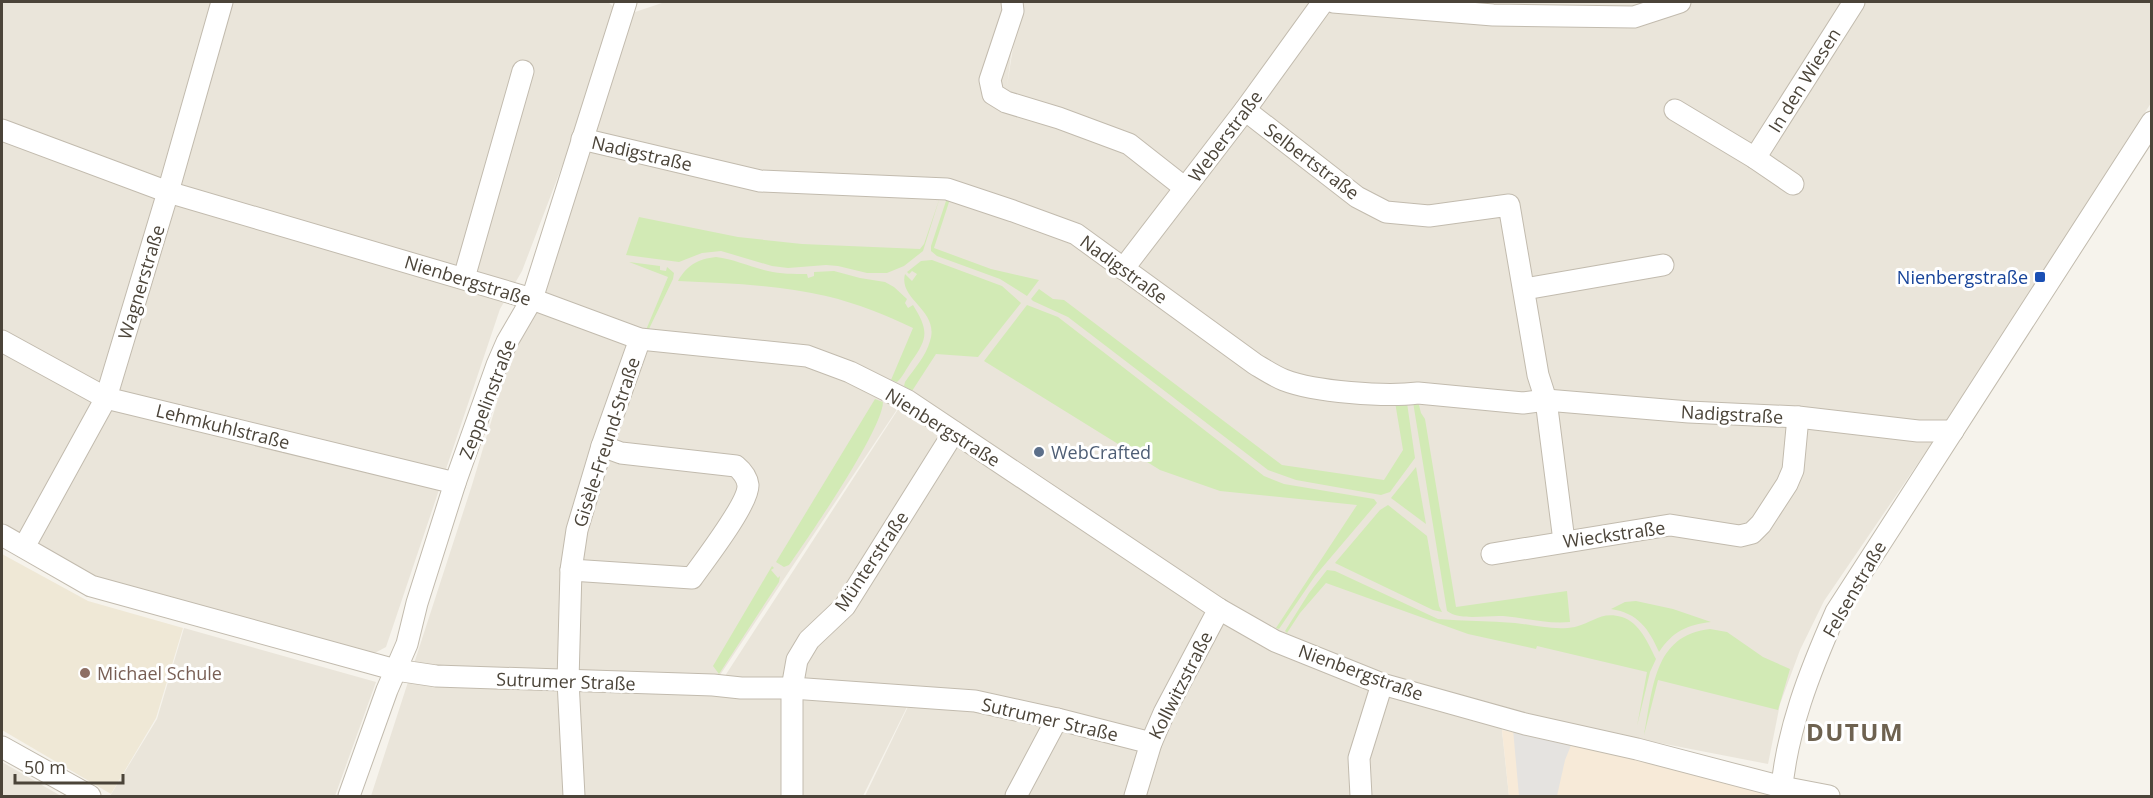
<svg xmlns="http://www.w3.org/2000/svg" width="2153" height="798" font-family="'Open Sans',sans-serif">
  <rect width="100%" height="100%" fill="#f6f3ec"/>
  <g fill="#eae5da">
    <polygon points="2,2 608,2 617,10 588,98 522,271 500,309 386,647 371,655 95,578 2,526"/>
    <polygon points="665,2 1018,2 1007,86 1020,2 2151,2 2151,103 1955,409 1824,601 1800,650 1780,704 1768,764 1500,712 1509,796 865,796 917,688 723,679 934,354 718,678 718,690 909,703 863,796 371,796 472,485 532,286 605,92 632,13"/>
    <polygon points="184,628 376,682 335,796 110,796 157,719"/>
    <polygon points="2,762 61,796 2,796"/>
  </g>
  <polygon fill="#f7ead8" points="1502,730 1770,788 1812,796 1509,796"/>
  <polygon fill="#efe8d6" points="2,554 88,601 183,628 156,718 111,794 2,730"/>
  <g fill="#d2eab5">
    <polygon points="948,195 950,199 934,248 991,269 1039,280 1027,296 1000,279 937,256 931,251 931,246"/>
    <polygon points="940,197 923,251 904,266 887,273 867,273 838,266 826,265 788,268 772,266 721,251 702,253 679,262 626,255 639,217 738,237 802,244 920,249 924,244"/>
    <path d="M 716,257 C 734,259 750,267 768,271 C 781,274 793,274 807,274 L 808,278 L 814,276 L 814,272 L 834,271 L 860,278 L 885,282 L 894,287 L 907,299 L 905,303 L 908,308 L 913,305 C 929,331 928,338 911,362 C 906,369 903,377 897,382 L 891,380 L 913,328 C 886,315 856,303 826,296 C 778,285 727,283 678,281 C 687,265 698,259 716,257 Z"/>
    <path d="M 932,260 L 1002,286 L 1021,303 L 978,357 L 936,354 L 912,391 L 904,386 L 905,382 C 914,369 926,356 930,341 C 940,310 898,300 905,274 L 912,281 L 917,274 L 912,271 L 909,274 L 907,272 L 921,261 Z"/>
    <polygon points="629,262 660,266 660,270 666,271 667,267 674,273 673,279 648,331 646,330 668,277"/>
    <polygon points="1039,289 1053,299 1064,300 1282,465 1384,480 1403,450 1395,402 1407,403 1415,458 1390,492 1381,495 1296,480 1268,470 1068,317 1033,301 1031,299"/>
    <polygon points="1027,305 1058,317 1264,476 1284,484 1374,499 1377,503 1315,576 1279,629 1276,628 1357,505 1220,491 1160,470 984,361"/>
    <path d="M 875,399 L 883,402 C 883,429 808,538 789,565 L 784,567 L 776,562 Z"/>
    <path d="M 1418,401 L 1421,413 L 1425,419 L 1456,607 L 1567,591 L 1570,622 C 1547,624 1526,618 1503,616 C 1487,615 1460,621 1447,611 L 1413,402 Z"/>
    <polygon points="1416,467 1426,524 1391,498"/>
    <polygon points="1388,505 1427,536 1439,606 1442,612 1433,610 1335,563 1380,510"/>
    <polygon points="772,566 774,568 771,570 778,578 780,576 779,582 719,674 713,666"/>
    <path d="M 1327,570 L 1335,571 L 1438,619 C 1463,621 1490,621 1515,623 C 1535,625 1555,631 1575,627 C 1594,622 1601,611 1622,617 C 1640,623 1648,643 1656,659 L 1650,672 L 1637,726 L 1647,672 L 1537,646 L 1536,649 L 1468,634 L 1326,583 L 1300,613 L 1287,633 L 1285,631 L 1309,593 Z"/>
    <path d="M 1636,601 L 1673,609 L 1711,622 C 1687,625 1673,631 1659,652 C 1649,629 1638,613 1611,609 L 1625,602 Z"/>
    <path d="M 1710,629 L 1727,632 L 1763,657 L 1790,669 L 1778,710 L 1658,680 L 1644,735 C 1653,690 1653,635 1710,629 Z"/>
  </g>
  <polygon fill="#e5e3e0" points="1513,729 1572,743 1565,760 1557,796 1519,796"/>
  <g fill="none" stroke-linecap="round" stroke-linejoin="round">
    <g stroke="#c2bbae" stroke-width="23">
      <g id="minor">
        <polyline points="1012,2 1013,11 990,80 993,94 1006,102 1059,118 1129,144 1185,188"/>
        <polyline points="1333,2 1493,15 1634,17 1680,2"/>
        <polyline points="1245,110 1357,197 1386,212 1429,216 1509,205 1538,375 1546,400 1564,541"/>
        <polyline points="1675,110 1755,158 1793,184"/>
        <polyline points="2,130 168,192 532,299 640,339 807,356 850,372 908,401 1219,609 1275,641 1382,684 1525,724 1637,749 1782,787 1829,796"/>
        <path d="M 582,139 L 760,181 L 947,189 L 1013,211 L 1076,234 L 1255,364 C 1265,370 1274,376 1284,380 C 1315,392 1385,397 1418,393 L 1523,403 L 1546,400 L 1689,412 L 1798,417 L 1918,431 L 1953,431"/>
        <polyline points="1755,158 1854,2"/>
        <polyline points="1123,269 1245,110 1323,2"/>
        <polyline points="464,278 523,71"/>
        <polyline points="1525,289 1663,265"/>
        <polyline points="2,341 106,398 455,483"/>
        <polyline points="2,535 91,586 396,670 436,676 713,685 741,688 792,688 975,701 1057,719 1151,743"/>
        <polyline points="24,547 106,398 168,192 222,2"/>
        <polyline points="1492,554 1670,525 1740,536 1752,533 1761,524 1787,484 1793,470 1798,417"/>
        <path d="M 571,570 L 692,578 C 704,561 749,503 748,485 C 747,477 742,471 736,466 L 621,453 L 602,446"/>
        <polyline points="2,747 90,796"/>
        <polyline points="349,796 387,690 407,644 417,603 455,483 497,365 507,342 532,299 626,2"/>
        <polyline points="574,796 568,681 571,570 577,530 602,446 640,339"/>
        <polyline points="792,796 792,688 797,660 809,640 845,606 954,432"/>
        <polyline points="1016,796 1057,719"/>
        <polyline points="1135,796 1151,743 1164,713 1219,609"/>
        <polyline points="1361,796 1359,758 1382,684"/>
        <path d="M 1781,796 C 1786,731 1810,671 1836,612 L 2152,122"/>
      </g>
    </g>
    <use href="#minor" stroke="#fff" stroke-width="21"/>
  </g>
  <rect fill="#1a4fb4" stroke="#fff" stroke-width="2" x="2034" y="271" width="12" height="12" rx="3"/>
  <circle fill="#5c6f8a" stroke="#fff" stroke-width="2" cx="1039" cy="452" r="6"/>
  <circle fill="#8d6e63" stroke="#fff" stroke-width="2" cx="85" cy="673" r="6"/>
  <g text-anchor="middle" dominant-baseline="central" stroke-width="6" stroke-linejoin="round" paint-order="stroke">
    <g font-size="18" fill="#4b4439" stroke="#fff">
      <text transform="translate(1804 80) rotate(-58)">In den Wiesen</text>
      <text transform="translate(1225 136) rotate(-53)">Weberstraße</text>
      <text transform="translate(642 153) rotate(13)">Nadigstraße</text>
      <text transform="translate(1312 161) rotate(37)">Selbertstraße</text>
      <text transform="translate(1124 269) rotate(36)">Nadigstraße</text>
      <text transform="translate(468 280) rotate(17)">Nienbergstraße</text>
      <text transform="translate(141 282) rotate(-73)">Wagnerstraße</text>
      <text transform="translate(487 399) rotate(-69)">Zeppelinstraße</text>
      <text transform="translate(1732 414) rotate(3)">Nadigstraße</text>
      <text transform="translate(223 426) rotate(14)">Lehmkuhlstraße</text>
      <text transform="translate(943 427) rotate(32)">Nienbergstraße</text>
      <text transform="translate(606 442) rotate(-72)">Gisèle-Freund-Straße</text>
      <text transform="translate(1614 534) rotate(-8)">Wieckstraße</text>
      <text transform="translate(871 561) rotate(-56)">Münterstraße</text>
      <text transform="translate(1854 589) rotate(-60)">Felsenstraße</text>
      <text transform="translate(1361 672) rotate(20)">Nienbergstraße</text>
      <text transform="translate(566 681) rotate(2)">Sutrumer Straße</text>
      <text transform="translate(1180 685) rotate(-63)">Kollwitzstraße</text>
      <text transform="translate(1050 719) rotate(13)">Sutrumer Straße</text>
    </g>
    <g font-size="18" fill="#164399" stroke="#fff" text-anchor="end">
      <text x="2028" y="277">Nienbergstraße</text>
    </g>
    <g font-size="18" fill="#4e5e75" stroke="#fff" text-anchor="start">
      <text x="1051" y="452">WebCrafted</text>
    </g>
    <g font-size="18" fill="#785e54" stroke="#fff" text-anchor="start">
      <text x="97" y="673">Michael Schule</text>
    </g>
    <g font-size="24" font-weight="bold" letter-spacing="1.5" fill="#6e6250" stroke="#fff">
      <text x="1855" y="731">DUTUM</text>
    </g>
  </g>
  <rect width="2153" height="798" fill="none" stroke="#4b4439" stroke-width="6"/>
  <path d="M15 774v9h108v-9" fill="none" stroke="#4b4439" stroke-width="3"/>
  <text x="24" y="774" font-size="18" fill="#4b4439" stroke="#ffffff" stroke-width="4.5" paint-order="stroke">50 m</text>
</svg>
